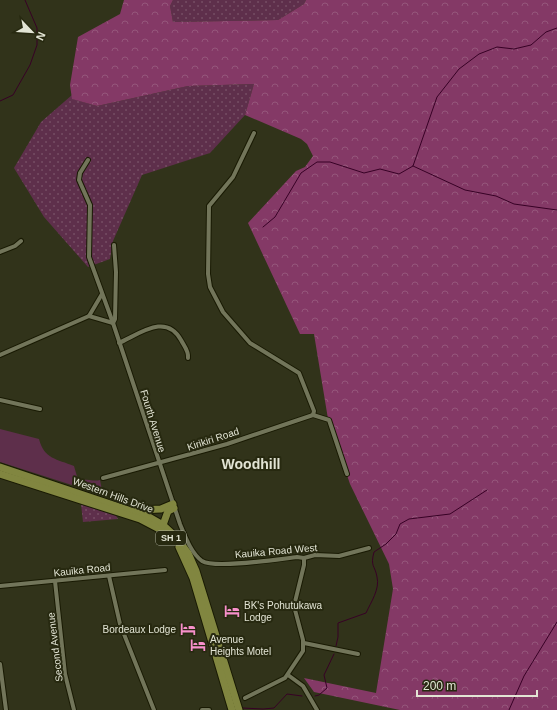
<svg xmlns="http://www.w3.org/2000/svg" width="557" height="710" font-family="Helvetica,sans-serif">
  <defs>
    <pattern id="grass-dots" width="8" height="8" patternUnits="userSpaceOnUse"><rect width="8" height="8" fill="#5e2f4b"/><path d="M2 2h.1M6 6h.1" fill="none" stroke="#754d64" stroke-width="1.8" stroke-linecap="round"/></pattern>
    <pattern id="forest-crowns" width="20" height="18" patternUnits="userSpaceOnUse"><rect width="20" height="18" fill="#843966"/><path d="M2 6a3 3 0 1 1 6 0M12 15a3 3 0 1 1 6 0" fill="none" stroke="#95567b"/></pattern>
  </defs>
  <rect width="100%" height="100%" fill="#31331a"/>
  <g fill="url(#grass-dots)">
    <polygon points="173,0 306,0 304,4 278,20 173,22 170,6"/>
    <polygon points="254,84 245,115 210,153 142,175 113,241 110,259 88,267 44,217 14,168 41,122 72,95 73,99 97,106 188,86"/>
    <polygon points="81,504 115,514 118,519 83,522"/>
  </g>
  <polygon fill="url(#forest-crowns)" points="124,0 173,0 170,6 173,22 278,20 304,4 306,0 557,0 557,710 400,710 314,692 304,678 376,693 393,589 389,564 350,484 328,419 314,334 300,334 248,223 296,171 305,167 313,156 307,144 301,139 245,115 254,84 188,86 97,106 72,99 70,85 78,37 120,14"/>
  <path fill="#5e2f4b" d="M 0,429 L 39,439 C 44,459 57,459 74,466 L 78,480 C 86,478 93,482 100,480 L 103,495 L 0,462 Z"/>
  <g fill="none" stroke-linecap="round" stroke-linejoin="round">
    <g stroke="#370125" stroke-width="1">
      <polyline points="0,101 13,95 30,65 37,45 37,28 25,0"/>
      <polyline points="413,166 465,190 496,196 514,204 557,210"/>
      <polyline points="263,227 275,217 301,173 317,162 330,162 364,173 380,169 399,174 413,166 437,97 459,69 479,54 497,47 514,49 531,45 546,32 557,28"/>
      <path d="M 336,646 L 338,637 L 338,623 L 366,613 C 371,602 380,589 377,577 C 375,565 370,567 374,552 L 386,544 L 396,534 L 400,524 L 409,519 L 450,514 L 487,490"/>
      <polyline points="315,696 319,695 327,688 324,675 334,654"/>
      <polyline points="242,708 263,709 274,708 287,694 302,696"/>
      <polyline points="509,710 524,676 557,622"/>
    </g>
    <g stroke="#191a03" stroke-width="6">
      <g id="street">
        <polyline points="254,133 233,177 209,206 208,274 210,287 223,312 250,343 299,373 314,411 313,415"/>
        <path d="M 88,160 L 80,173 L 79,180 L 90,205 L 89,257 L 113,323 L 180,524 C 185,536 191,553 202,561 C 215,569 279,559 297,557 L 304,558 L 315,555 L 339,556 L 369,548"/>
        <polyline points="0,252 15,246 21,241"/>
        <polyline points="89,316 113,323 115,319 116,272 114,245"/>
        <path d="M 119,343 C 141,333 166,313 181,340 C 184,346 189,351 188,358"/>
        <polyline points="0,355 89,316 102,294"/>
        <polyline points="0,400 40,409"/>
        <polyline points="103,478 227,444 313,415 329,420 347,474"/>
        <polyline points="109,576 120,624 154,710"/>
        <polyline points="55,581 65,674 74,710"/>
        <polyline points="0,586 165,570"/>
        <polyline points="304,643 358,654"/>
        <polyline points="0,664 6,710"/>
        <polyline points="288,675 303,686 317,710"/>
        <polyline points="245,698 285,678 303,651 303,640 294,606 304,565 304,558"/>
        <polyline points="202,710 209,710"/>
      </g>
    </g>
    <g stroke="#191a03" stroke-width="9">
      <g id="highway">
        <polyline points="0,467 149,517 163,525 176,537 188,553 196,571 239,710"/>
        <polyline points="0,474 140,519 161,530"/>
        <polyline points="138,510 161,509 173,504"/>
        <polyline points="163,525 168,511 174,508"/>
        <polyline points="179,547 193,578 232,710"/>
      </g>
    </g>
    <use href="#street" stroke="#72755a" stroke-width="4"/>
    <use href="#highway" stroke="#818640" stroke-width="7"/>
  </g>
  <defs>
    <g id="hotel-bare" transform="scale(1.2)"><path d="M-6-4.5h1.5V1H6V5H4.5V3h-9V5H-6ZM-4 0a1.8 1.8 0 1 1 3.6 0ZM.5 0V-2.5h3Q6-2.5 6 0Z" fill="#f890cb" stroke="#272910" stroke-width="2.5" paint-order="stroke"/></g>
  </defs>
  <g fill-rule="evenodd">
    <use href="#hotel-bare" x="232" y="611"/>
    <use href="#hotel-bare" x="188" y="629"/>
    <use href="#hotel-bare" x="198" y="645"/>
  </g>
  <g text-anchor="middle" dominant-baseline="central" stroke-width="4" stroke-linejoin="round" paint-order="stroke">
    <rect fill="#272910" stroke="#aaac99" stroke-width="1" x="156" y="531" width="30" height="14" rx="3"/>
    <g font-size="9" font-weight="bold" fill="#e2e4d4">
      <text x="171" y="538">SH 1</text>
    </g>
    <g font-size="10" fill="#e2e4d4" stroke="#272910">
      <text transform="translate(153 421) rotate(73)">Fourth Avenue</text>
      <text transform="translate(213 439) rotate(-18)">Kirikiri Road</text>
      <text transform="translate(113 495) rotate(20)">Western Hills Drive</text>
      <text transform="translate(276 551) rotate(-5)">Kauika Road West</text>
      <text transform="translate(82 570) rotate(-6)">Kauika Road</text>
      <text transform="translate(55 647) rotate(-97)">Second Avenue</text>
    </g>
    <g font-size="10" fill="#e2e4d4" stroke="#272910" text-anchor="start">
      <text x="244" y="605">BK's Pohutukawa<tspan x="244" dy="12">Lodge</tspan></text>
      <text x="176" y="629" text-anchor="end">Bordeaux Lodge</text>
      <text x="210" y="639">Avenue<tspan x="210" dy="12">Heights Motel</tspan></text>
    </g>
    <g font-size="14" font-weight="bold" fill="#e2e4d4" stroke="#272910">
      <text x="251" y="464">Woodhill</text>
    </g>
  </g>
  <g transform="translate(32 32) rotate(115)" stroke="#272910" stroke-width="3" paint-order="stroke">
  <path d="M0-3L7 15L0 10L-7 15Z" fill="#e2e4d4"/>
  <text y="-6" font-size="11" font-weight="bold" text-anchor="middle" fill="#e2e4d4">N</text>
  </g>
  <path d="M417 690v6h120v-6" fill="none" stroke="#e2e4d4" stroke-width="2"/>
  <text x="423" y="690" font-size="12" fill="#e2e4d4" stroke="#272910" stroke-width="3" paint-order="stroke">200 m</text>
</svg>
